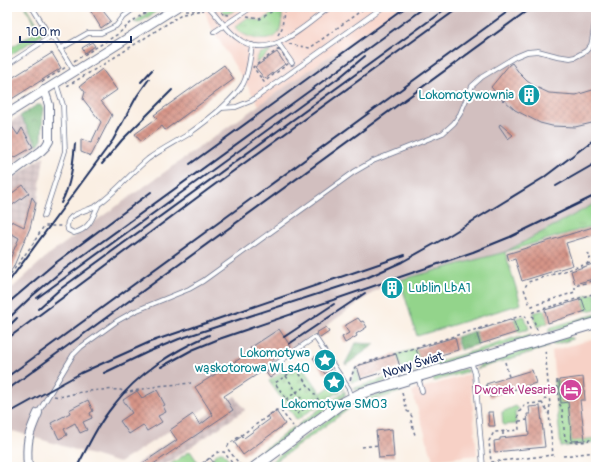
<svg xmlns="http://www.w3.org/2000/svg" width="603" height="474" font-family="Pangolin,sans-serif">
  <defs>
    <pattern id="industrial-grid" width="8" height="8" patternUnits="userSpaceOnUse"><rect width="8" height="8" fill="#d2bfbf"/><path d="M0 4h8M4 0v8" fill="none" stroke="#b4a4a7"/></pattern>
    <pattern id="grass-tufts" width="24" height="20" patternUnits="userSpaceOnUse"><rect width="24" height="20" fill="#93d48b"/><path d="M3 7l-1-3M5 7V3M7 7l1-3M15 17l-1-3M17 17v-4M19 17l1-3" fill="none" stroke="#7eb67a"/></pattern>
    <pattern id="forest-crowns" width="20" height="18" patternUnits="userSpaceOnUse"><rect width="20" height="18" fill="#76b677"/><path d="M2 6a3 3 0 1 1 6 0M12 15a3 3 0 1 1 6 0" fill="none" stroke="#609465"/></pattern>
    <pattern id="cemetery-stones" width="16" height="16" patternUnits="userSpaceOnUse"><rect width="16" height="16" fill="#93d48b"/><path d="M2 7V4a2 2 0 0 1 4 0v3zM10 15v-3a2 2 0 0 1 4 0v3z" fill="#7eb67a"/></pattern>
    <pattern id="building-cross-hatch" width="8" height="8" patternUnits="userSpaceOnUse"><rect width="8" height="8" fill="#d69487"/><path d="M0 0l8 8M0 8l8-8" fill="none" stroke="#ad7972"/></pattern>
  </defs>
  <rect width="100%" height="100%" fill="#fff"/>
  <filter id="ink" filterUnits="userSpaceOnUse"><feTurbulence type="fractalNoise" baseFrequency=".025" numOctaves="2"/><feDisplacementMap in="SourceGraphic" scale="8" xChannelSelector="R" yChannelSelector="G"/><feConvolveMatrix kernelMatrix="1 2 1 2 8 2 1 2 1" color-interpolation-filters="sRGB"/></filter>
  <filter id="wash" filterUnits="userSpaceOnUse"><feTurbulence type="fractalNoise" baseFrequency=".012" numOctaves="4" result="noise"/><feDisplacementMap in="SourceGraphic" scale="16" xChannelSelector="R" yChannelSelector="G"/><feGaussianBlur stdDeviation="0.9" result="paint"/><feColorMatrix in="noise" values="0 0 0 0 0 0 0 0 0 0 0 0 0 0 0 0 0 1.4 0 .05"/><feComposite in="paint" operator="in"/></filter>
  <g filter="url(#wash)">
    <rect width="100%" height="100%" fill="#faefe3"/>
    <g fill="#f7d1c6">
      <polygon points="201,7 400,7 259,105 209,24 206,14"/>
      <polygon points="596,338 596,442 561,447 552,351"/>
      <polygon points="470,374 477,455 433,460 412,391"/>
    </g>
    <g fill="url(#industrial-grid)">
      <polygon points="20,116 38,145 7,168 7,124"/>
      <polygon points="44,156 37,206 12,262 7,269 7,182"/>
      <polygon points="235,396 245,410 162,467 138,467 136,464"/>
    </g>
    <polygon fill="#d2bfbf" points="400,7 596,7 596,203 505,252 400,280 381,287 264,370 119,463 13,431 7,436 7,293 48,255 259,105"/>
    <g fill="url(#grass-tufts)" stroke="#578274">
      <polygon points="25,7 27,7 42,32 42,35 7,57 7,50 39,30"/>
      <polygon points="156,7 163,7 139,23 134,22"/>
      <polygon points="220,7 240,7 232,12 226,14 223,12"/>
      <path d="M 280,8 C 283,12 282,14 282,19 C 281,23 281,28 279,32 C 271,46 243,38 235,27 L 247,18 L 261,21 Z"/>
      <polygon points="272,51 256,63 257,58 260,53"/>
      <polygon points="596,203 596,225 505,252"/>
      <polygon points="544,310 548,323 537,327 533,313"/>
      <polygon points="596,314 596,318 549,332 549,328"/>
      <polygon points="523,316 525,317 529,329 518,332 514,319"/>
      <polygon points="531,334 528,338 430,368 429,365 430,364 500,343 502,341 503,342 513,338 514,339"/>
      <polygon points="569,337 573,339 553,345 552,342"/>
      <polygon points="548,343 548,347 477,369 482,363"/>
      <polygon points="416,349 420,362 418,362 419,364 403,369 403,367 401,367 397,354"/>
      <polygon points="299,361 321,393 338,381 335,377 337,376 344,389 324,401 299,366 271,384 269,381"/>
      <polygon points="423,366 426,369 359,390 352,389"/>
      <polygon points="356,367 360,380 351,382"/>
      <polygon points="464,369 469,371 434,381 433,378"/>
      <polygon points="397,389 402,391 362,404 366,398"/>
      <polygon points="345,391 345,396 306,423 302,426 298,425"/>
      <polygon points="348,407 350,408 268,467 265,466 344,408"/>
      <polygon points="294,427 293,432 246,466 242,466"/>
      <polygon points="219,452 223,452 234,467 218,467 212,458"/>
    </g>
    <g fill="url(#forest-crowns)" stroke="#48726a">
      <polygon points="37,105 41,105 43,107 42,139 38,145 20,116"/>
      <polygon points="475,331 479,344 460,350 456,337"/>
      <polygon points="356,343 375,344 346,365 345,364"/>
    </g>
    <polygon fill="url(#cemetery-stones)" stroke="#578274" points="299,365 324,401 297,420 271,384"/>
    <g fill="#93d48b" stroke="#578274">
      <polygon points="505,252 521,304 417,336 400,280"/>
      <polygon points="596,293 596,309 586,311 583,297"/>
      <polygon points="554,380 559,380 561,403 568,402 572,441 596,438 596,442 561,447"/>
      <polygon points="516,406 519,409 515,412 516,424 503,425 502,412"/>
      <polygon points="190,451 197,461 188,467 173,467 171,464"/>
    </g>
    <g id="blocks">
      <g fill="url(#building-cross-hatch)">
        <polygon points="88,7 100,7 111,21 101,28"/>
        <polygon points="92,42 95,46 85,53 82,48"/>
        <polygon points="277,52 285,64 265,79 255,67"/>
        <polygon points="52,53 61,68 7,102 7,81"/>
        <polygon points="512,63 520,74 527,81 534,86 549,93 576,95 596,89 596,122 575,127 552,126 540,123 515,110 504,100 503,101 491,87 509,65"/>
        <polygon points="224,65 234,79 165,130 162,126 141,142 135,134 157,118 154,115"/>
        <polygon points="102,69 117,90 101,101 112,115 91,156 81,152 81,139 91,143 101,122 83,99 85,92 80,86"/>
        <polygon points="500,124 513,135 508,139 499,126"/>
        <polygon points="11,125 18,135 22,128 33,147 14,158 7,146 7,127"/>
        <polygon points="23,185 29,193 7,209 7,197"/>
        <polygon points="32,197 36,203 30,228 13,268 7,276 7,266 19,238 7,231 12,221 24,227"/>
        <polygon points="596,226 596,234 566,243 573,265 522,281 515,259 509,261 507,254"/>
        <polygon points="596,263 596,278 575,284 571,271"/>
        <polygon points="396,283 399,294 389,298 385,287"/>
        <polygon points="582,299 586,311 548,323 545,310"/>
        <polygon points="358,318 361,322 363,321 367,327 356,334 357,336 345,343 342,337 349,333 344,326"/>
        <polygon points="513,319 518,332 480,344 476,331"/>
        <polygon points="326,327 329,332 320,338 316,333"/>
        <polygon points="279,329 291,347 272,359 274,361 267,366 266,369 267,372 270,372 278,367 280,371 270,378 264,370 224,396 233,410 149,467 137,467 177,440 170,430 193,414 200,425 213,415 195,387 252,351 250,348"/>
        <polygon points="455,337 458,350 420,361 416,349"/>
        <polygon points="320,354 331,370 325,374 313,358"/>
        <polygon points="396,354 400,367 361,379 357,366"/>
        <polygon points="532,370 536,383 490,397 486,384"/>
        <polygon points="583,377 585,400 580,400 585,440 572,441 568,402 561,403 559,380"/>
        <polygon points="157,390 165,405 163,406 166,412 158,416 162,422 147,431 143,425 129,434 120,421 132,413 123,400 137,391 142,398"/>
        <polygon points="88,400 93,411 90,413 92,418 83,422 87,430 80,433 75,423 64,429 67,435 59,439 51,423 70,413 69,410"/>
        <polygon points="540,406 545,447 495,452 494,441 500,440 500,438 529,435 527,414 530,414 529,407"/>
        <polygon points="276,411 285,424 243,455 234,442 242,436 244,438 270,419 268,416"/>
        <polygon points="488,412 493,412 495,426 489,426"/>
        <polygon points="392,429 394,457 379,458 376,431"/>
        <polygon points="210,458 217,467 198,467"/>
      </g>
    </g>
  </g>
  <g filter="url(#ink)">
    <use href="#blocks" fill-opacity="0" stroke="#69728d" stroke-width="1"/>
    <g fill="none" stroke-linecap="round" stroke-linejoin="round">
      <g stroke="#69728d" stroke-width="5.5">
        <g id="service">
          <polyline points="32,7 51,38"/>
          <path d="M 209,7 C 218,17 226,29 236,37 C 268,64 304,26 330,7"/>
          <polyline points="214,32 252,7"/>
          <polyline points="278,43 292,63"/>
          <polyline points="60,49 88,33 101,33 116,26 124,16 136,7"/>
          <polyline points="7,65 47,39 51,38 55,40 74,71"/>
          <polyline points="222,108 236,107 251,101 383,7"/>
          <path d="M 98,206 C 92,218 90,229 74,233 L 68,230 C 62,212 90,212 99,204 C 117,191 131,173 148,159 C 160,150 174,143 187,135 C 204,123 232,102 243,84 C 249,73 250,58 252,45"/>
          <polyline points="44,216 65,151 63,105 56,83"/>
          <polyline points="471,361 475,374 483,467"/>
          <polyline points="269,369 315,337 349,389 352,398"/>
          <polyline points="418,377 422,391"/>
          <polyline points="38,413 73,355 81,347 117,321 135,311 189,289 203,281 354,172 373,161 443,133 454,123 460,114 472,86 482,77 515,57 527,52 538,51 557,56 570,58 575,57 586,51 591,45 592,41 596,16"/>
        </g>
      </g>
      <g stroke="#69728d" stroke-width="10">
        <g id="minor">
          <polyline points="7,114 177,7"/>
          <polyline points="7,176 41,151 46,146 49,141 49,105 44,90"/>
          <path d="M 28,467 C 26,443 28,435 38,413"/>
        </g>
      </g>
      <g stroke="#69728d" stroke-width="12">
        <polyline id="tertiary" points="255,467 339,405 362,393 596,323"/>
      </g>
      <g stroke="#69728d" stroke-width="1.5" stroke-dasharray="3 3" stroke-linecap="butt">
        <polyline points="218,7 223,14 229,15"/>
        <polyline points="185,10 196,10 204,7"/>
        <polyline points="284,11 290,7"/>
        <polyline points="247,17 260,19 279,7"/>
        <polyline points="278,35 282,28 284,11 281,7"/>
        <polyline points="289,44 310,48 366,7"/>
        <polygon points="279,49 289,63 264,82 253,67"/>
        <polyline points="74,61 118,34 133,21 153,7"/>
        <polyline points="42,82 66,67"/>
        <polyline points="67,86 104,64 184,13 204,10"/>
        <polyline points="588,253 590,258"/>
        <polyline points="596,262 590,258 587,264 528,282 524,289 529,303 532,306 575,292 575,286 596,280"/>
        <polyline points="587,264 595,262"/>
        <polyline points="7,279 32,245 44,226 61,226"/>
        <polyline points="537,330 532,315 533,312 596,293"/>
        <polyline points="505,362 509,377"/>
        <polygon points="296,369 318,399 297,414 275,383"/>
        <polyline points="286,376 307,407"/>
        <polyline points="350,380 355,367 358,365 524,315 526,317 531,332"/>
        <path d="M 557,380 L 559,403 L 562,408 L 565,439 L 568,442 C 575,442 585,443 591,439"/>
        <polyline points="402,393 407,411 410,413 412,417 411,421 415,435"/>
        <path d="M 54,396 C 64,398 73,393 83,392 C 95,390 109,389 121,390 L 124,393 L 158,386 L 191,383"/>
        <polyline points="286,399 304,387"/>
        <polyline points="542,403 525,404 518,414 519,430 494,432 489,441 491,462 553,455 549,414 542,403 549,394 545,349"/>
        <polyline points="549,414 550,404 549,396"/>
        <polyline points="519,421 528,420"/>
        <polyline points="503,432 503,438"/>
        <polyline points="362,447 378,445"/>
        <polyline points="563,456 596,452"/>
        <polyline points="241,466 227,448 229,444 276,410 281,411 293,426"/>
        <polyline points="197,467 218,452 224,452 235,467"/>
      </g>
      <use href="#service" stroke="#fff" stroke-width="4"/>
      <use href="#minor" stroke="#fff" stroke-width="8"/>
      <use href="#tertiary" stroke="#fff" stroke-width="10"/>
      <g stroke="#1b2f5e" stroke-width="2">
        <polyline points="141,82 152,70"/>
        <polyline points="102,164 122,140 172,90"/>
        <polyline points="190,164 406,7"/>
        <polyline points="556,186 596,163"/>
        <path d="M 61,203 C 71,185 73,164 75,144"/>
        <polyline points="7,284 113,140 137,96 149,79"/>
        <polyline points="37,298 340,77 365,56"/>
        <polyline points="7,304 54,264 151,192"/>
        <polyline points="38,309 59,290 448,7"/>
        <polyline points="7,320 32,296 63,270 425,7"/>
        <polyline points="7,328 17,318"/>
        <polyline points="284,337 334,304"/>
        <polyline points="7,339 210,188 460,7"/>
        <polyline points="289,344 365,293"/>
        <polyline points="321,353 330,367"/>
        <polyline points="161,367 192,350 219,339 473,252 510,237 596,195"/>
        <polyline points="104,373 148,352 179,339 364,279 402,262 445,238 543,178 596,138"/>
        <polyline points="7,377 514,7"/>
        <polyline points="7,390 532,7"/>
        <polyline points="7,414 81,373 150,342 405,255"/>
        <path d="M 77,467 C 88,446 98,424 113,406 C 138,373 172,352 209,335"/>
      </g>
    </g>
  </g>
  <defs>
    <g id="building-disc" transform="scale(1.15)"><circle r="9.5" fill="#0f9aa8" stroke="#fff"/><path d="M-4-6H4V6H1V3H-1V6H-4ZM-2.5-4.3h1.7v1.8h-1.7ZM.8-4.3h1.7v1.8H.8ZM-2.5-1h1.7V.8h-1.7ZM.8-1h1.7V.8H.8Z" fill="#fff"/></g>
    <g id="sight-disc" transform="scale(1.15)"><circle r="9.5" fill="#0f9aa8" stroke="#fff"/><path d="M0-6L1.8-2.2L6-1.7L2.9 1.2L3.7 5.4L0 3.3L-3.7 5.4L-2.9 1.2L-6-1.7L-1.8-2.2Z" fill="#fff"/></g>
    <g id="hotel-disc" transform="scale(1.15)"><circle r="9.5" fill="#d1479c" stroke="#fff"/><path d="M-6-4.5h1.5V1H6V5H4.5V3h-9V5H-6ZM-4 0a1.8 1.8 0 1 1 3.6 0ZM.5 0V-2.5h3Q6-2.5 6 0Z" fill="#fff"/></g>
  </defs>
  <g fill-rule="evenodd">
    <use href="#building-disc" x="529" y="95"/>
    <use href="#building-disc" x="392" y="288"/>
    <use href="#sight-disc" x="325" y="360"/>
    <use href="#sight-disc" x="334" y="382"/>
    <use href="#hotel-disc" x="571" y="390"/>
  </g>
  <g text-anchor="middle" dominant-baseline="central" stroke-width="4" stroke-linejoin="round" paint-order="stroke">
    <g font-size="13" fill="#0d838f" stroke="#fff" text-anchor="end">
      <text x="514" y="95">Lokomotywownia</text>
      <text x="408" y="288" text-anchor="start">Lublin LbA1</text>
      <text x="310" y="353">Lokomotywa<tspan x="310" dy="15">wąskotorowa WLs40</tspan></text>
      <text x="334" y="404" text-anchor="middle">Lokomotywa SM03</text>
    </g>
    <g font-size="13" fill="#1b2f5e" stroke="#fff">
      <text transform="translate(413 365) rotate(-17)">Nowy Świat</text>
    </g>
    <g font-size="13" fill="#b23c85" stroke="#fff" text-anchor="end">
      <text x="556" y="390">Dworek Vesaria</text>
    </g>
  </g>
  <rect width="603" height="474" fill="none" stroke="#fff" stroke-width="24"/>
  <path d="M20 36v6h111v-6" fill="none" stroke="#1b2f5e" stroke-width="2"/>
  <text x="26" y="36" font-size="12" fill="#1b2f5e" stroke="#ffffff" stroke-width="3" paint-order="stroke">100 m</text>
</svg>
